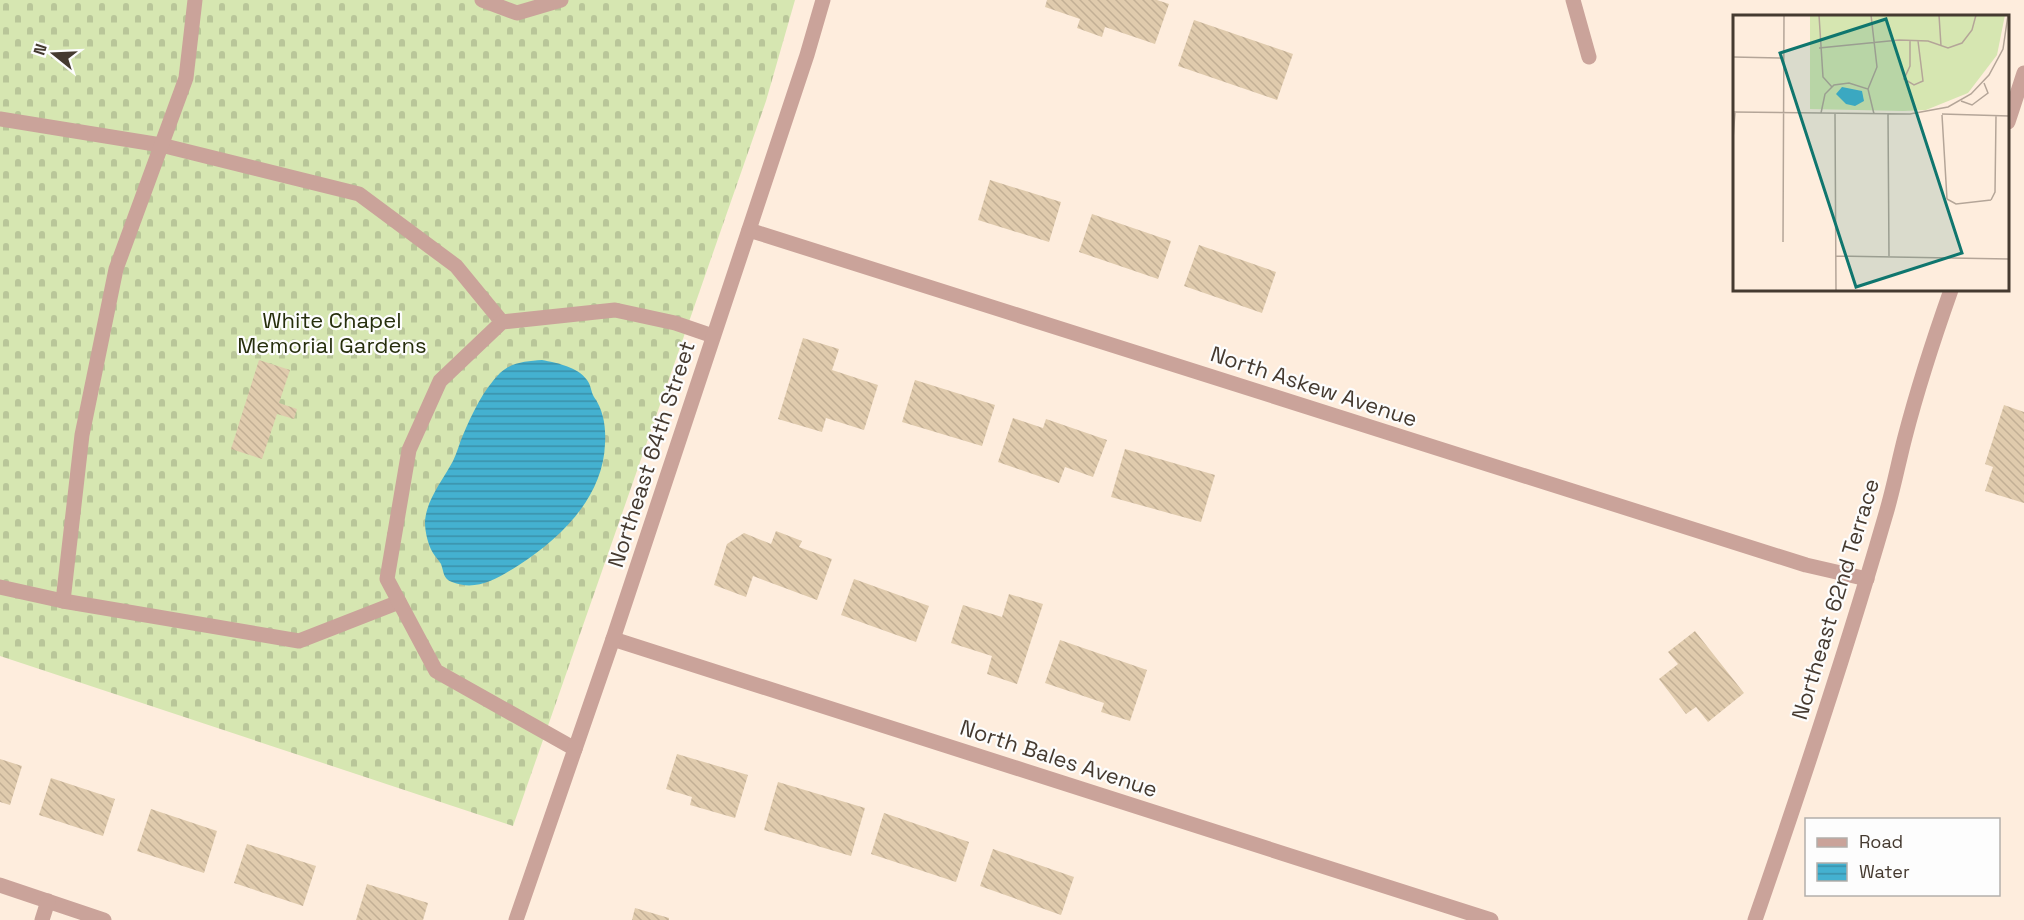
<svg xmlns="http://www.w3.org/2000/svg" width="2024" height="920" font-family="'Space Grotesk',sans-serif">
  <defs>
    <pattern id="cemetery-stones" width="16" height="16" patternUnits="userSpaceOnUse" patternTransform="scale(1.5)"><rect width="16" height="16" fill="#d6e6b1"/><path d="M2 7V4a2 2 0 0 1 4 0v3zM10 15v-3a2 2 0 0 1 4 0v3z" fill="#b9c699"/></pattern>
    <pattern id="water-rules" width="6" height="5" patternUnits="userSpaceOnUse" patternTransform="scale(1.5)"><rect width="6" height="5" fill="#44b1d0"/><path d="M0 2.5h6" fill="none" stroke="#3b91a9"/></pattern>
    <pattern id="building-back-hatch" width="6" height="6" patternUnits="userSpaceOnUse" patternTransform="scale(1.5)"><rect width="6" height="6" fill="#e0cbad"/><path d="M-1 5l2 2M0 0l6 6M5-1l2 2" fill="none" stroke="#c2af95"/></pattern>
  </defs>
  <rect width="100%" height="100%" fill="#feeddd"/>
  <polygon fill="url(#cemetery-stones)" points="0,0 795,0 766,101 513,826 0,656"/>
  <path fill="url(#water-rules)" d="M 542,360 C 557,363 578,367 587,380 C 591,385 591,392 594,397 C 604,411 606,428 605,444 C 603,497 561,538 519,565 C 498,578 477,592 452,582 C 443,579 444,572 441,564 C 439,560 435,557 433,553 C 428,545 425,532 425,522 C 426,500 443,480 453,461 C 457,453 459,444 463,435 C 472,414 483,390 500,373 C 512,362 527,361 542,360 Z"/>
  <g fill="url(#building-back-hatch)">
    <polygon points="1047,0 1157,0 1169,4 1155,44 1105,27 1102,37 1077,28 1080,19 1045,7"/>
    <polygon points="1194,20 1293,54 1277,100 1178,66"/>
    <polygon points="990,180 1061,202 1049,242 978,220"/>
    <polygon points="1092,214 1171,241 1158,279 1079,252"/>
    <polygon points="1199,245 1276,272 1262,313 1184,286"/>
    <polygon points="803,338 839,349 832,370 878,385 864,430 826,418 822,432 778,419"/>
    <polygon points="259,360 290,370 279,403 297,409 294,419 277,414 262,459 231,449"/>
    <polygon points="915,380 995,405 982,446 902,422"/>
    <polygon points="2004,405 2024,412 2024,503 1985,491 1993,467 1985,464"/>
    <polygon points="1013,418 1043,428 1046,419 1107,440 1093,477 1065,467 1059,483 998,462"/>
    <polygon points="1125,449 1215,475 1201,522 1111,497"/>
    <polygon points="776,531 802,541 799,547 832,559 817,600 753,576 746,597 714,585 727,544 744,533 771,544"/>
    <polygon points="854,579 929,606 916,642 841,615"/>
    <polygon points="1009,594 1043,604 1017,684 987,674 992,656 951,643 963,605 1002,617"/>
    <polygon points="1695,631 1744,693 1708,722 1696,707 1686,714 1659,679 1678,664 1668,652"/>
    <polygon points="1060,640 1147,670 1130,721 1101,712 1104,703 1045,683"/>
    <polygon points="677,754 748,775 735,818 690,805 692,797 666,789"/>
    <polygon points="0,759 22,766 10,805 0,802"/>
    <polygon points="51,778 115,799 103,836 39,815"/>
    <polygon points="778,782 865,808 851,856 764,830"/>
    <polygon points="151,809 217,831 204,873 137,851"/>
    <polygon points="884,813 969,842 956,882 871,854"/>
    <polygon points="247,844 316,866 303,906 234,883"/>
    <polygon points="993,849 1074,877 1061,915 980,886"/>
    <polygon points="367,884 428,903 423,920 356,920"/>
    <polygon points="635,908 669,918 669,920 632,920"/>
  </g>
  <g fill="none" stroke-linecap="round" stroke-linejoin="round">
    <g stroke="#caa39a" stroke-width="15">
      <polyline points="482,0 517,13 561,0"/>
      <polyline points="0,119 161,145 359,194 456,266 502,322"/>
      <polyline points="0,587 63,601 299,641 399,602"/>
      <polyline points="63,601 82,435 116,269 186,78 195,0"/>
      <polyline points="575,749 436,671 387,579 409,450 440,381 502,322 615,310 675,323 713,336"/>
    </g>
    <g stroke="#caa39a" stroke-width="15">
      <polyline points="1573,0 1589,57"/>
      <polyline points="2008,122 2024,73"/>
      <polyline points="749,230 1806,565 1867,579"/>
      <polyline points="0,885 104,920"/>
      <polyline points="42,920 48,901"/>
      <path d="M 1755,920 C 1801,787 1846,652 1885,517 C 1893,491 1898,464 1905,437 C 1918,387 1934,338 1951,290"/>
    </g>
    <g stroke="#caa39a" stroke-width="15">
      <polyline points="613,639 1491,920"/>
      <polyline points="516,920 613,639 807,55 823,0"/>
    </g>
  </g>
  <g text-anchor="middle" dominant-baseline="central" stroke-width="4.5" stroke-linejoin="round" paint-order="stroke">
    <g font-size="22" fill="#262e0c" stroke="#fdfdfd">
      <text x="332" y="320">White Chapel<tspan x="332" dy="25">Memorial Gardens</tspan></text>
    </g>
    <g font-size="22" fill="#453a30" stroke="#fdfdfd">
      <text transform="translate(1314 386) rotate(18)">North Askew Avenue</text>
      <text transform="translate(651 454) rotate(-72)">Northeast 64th Street</text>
      <text transform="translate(1835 599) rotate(-73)">Northeast 62nd Terrace</text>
      <text transform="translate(1059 758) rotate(18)">North Bales Avenue</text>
    </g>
  </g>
  <g transform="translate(1733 15)">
    <rect width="276" height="276" fill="#feeddd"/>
    <path d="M 77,0 L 272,0 L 264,40 L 235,78 L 193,95 L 170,96 L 77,94 Z" fill="#d6e6b1"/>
    <path d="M 109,72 L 129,76 L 131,86 L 122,91 L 113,89 L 103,79 Z" fill="#44b1d0"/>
    <path fill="none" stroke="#b4a598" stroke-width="1.5" d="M 86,0 L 90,62 L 99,72M 206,0 L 208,31M 177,25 L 177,51 L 171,64 L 181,70 L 190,66 L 185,26M 86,33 L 166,25 L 195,26 L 215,33 L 229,28 L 239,15 L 243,0M 0,42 L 51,43M 135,74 L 144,52 L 138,0M 228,86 L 239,90 L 255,78 L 251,68M 0,97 L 177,99 L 215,92 L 238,79 L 256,60 L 270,34 L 275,0M 88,98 L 92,79 L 101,70 L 116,68 L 135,74 L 141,99M 102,99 L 103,276M 155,99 L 156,241M 209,99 L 276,101M 209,100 L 214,184M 0,124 L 2,97M 214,184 L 223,189 L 258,185M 258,185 L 262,177 L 263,101M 50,227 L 51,0M 103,241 L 276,244"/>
    <path fill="#0f766e" fill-opacity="0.15" stroke="#0f766e" stroke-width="3" d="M 153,4 L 229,238 L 123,272 L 47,38 Z"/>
    <rect width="276" height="276" fill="none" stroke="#453a30" stroke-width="3"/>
  </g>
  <rect x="1805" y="818" width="195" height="78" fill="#fdfdfd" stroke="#b3afab" stroke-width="1.5"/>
  <rect x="1817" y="838" width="30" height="9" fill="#caa39a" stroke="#b3afab" stroke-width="1.5"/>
  <text x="1859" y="848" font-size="18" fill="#453a30">Road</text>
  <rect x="1817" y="863" width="30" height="18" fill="url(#water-rules)" stroke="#b3afab" stroke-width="1.5"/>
  <text x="1859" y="878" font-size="18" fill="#453a30">Water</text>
  <g transform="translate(54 54) rotate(288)" stroke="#fdfdfd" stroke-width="4.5" paint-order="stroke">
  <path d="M0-4.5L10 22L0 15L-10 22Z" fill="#453a30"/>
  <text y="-9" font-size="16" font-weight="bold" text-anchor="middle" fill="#453a30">N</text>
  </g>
</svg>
